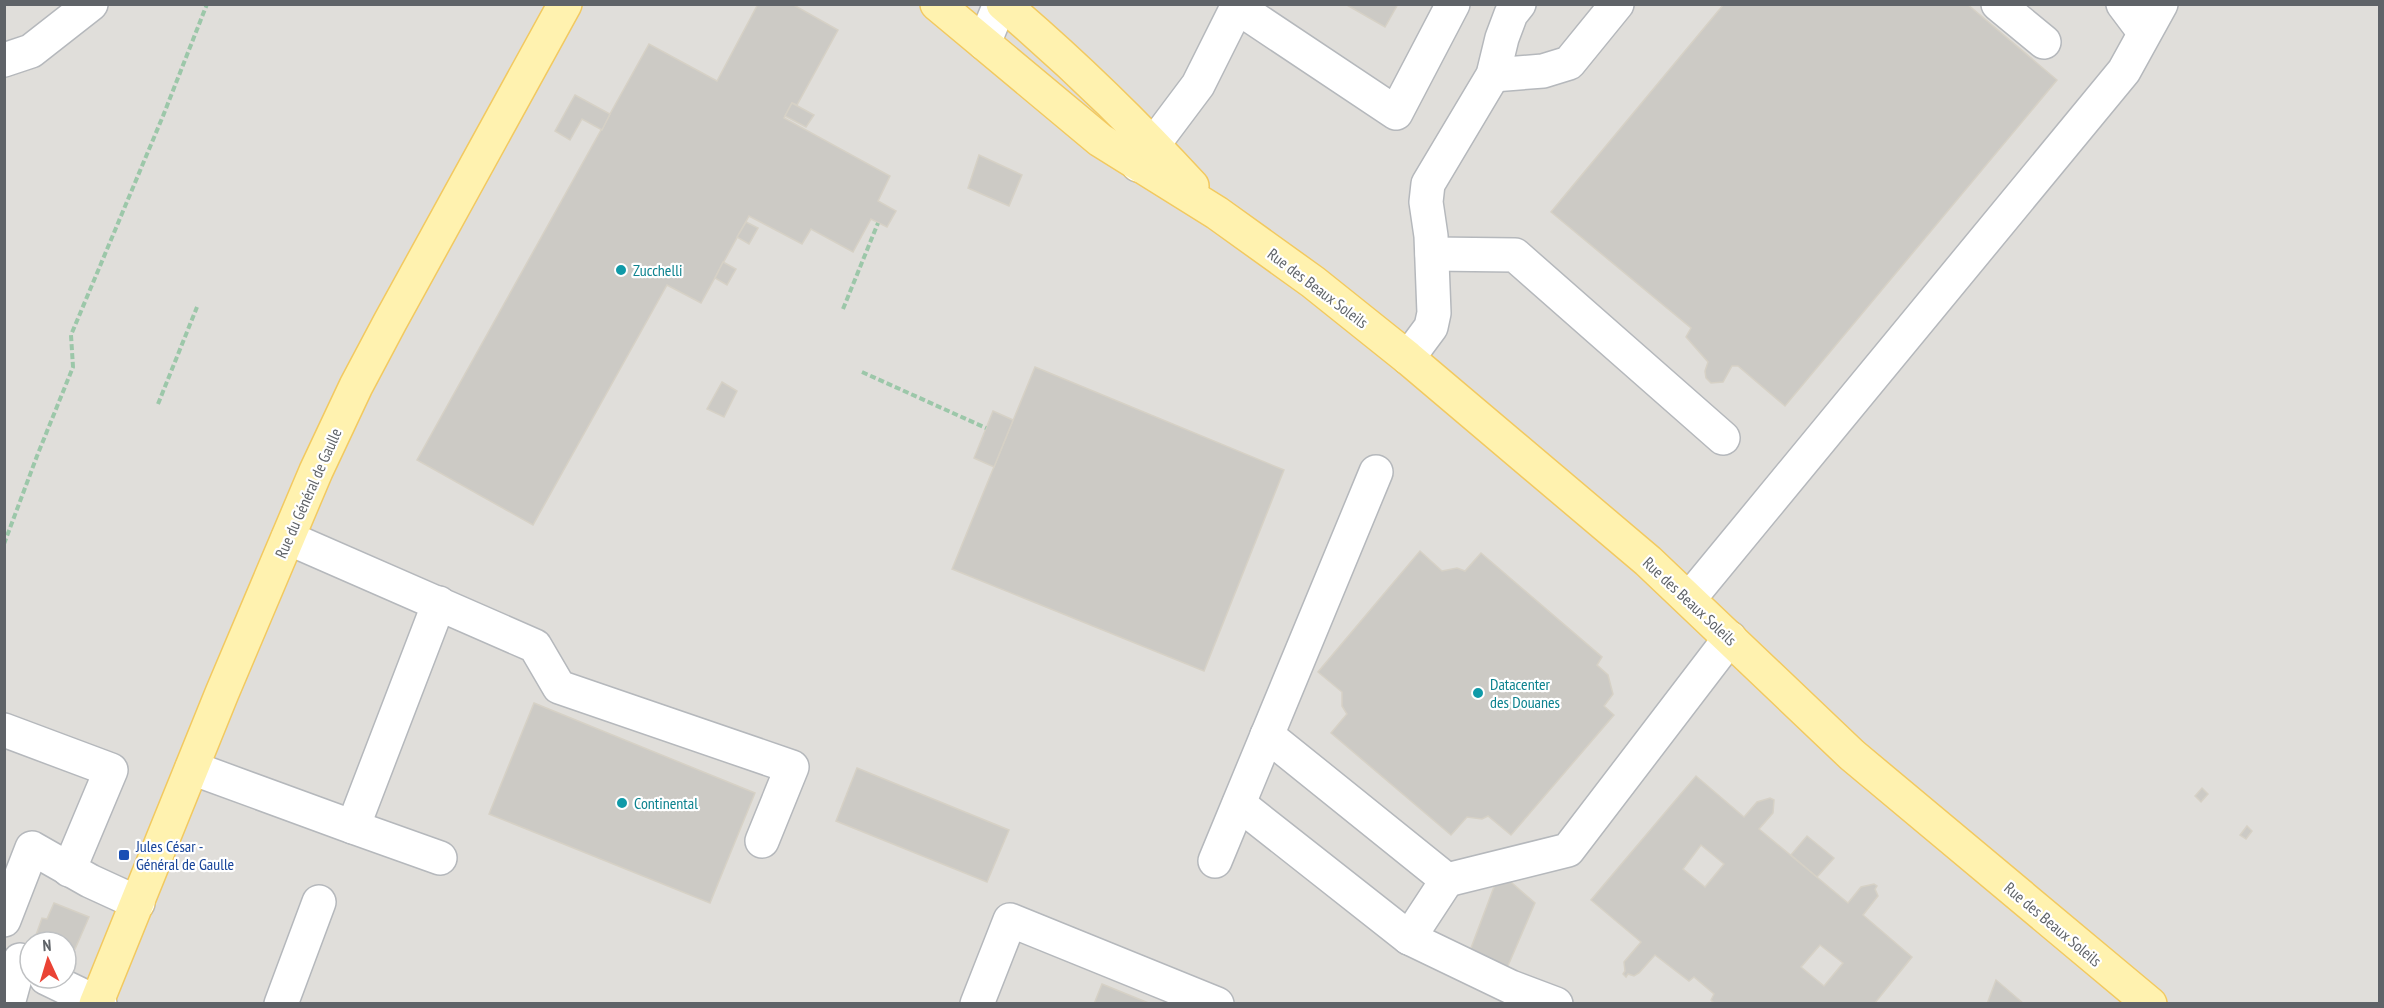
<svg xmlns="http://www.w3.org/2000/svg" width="2384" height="1008" font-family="'PT Sans Narrow',sans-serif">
  <rect width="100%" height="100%" fill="#f1efe8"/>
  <path fill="#e0deda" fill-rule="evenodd" d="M 5,5 L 2379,5 L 2379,1003 L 5,1004 ZM 30,942 L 66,942 L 66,978 L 30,978 Z"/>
  <g fill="#cccac5" stroke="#d6d1c6" stroke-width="1.5" fill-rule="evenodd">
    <polygon points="758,4 792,4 838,30 797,105 792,103 784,118 890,176 878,201 896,211 887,227 871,219 853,252 811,229 802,244 749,216 701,303 667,285 533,525 417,460 649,44 717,81"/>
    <polygon points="1345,4 1398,4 1385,27"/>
    <polygon points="1724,4 1967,4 2057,80 1785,406 1738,366 1732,366 1723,382 1711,383 1706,378 1705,371 1708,362 1686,337 1691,328 1551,212"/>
    <polygon points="575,95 610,114 602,130 582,119 570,140 555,131"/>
    <polygon points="792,103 814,115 806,127 785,116"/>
    <polygon points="979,155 1022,175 1009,206 968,188"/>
    <polygon points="746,222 758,228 749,244 737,237"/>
    <polygon points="723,262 736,269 727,285 715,278"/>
    <polygon points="1035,367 1284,470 1204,671 952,569"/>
    <polygon points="722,382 737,391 724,417 707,409"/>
    <polygon points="993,411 1013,420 994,467 974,458"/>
    <polygon points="1420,551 1442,571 1457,568 1465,571 1481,553 1602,657 1597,665 1608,675 1613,694 1604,706 1614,715 1511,835 1488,816 1482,819 1467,817 1451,835 1331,733 1347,714 1342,706 1342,692 1318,672"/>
    <polygon points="534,703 755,793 710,903 489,814"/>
    <polygon points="857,768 1009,830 987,882 836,821"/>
    <path d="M 1696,776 L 1744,817 L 1757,802 L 1770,798 L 1774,800 L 1773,813 L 1759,829 L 1848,903 L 1861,887 L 1874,884 L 1877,886 L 1875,889 L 1878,896 L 1863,915 L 1912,957 L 1874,1004 L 1715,1004 L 1711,1000 L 1714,994 L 1694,977 L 1689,981 L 1655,955 L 1639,973 L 1634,976 L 1628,974 L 1626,977 L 1623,974 L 1625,971 L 1624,962 L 1641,942 L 1591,900 ZM 1701,845 L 1724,864 L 1705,887 L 1683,869 ZM 1820,945 L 1843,963 L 1824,986 L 1801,967 Z"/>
    <polygon points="2202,788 2208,794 2201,802 2195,796"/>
    <polygon points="2247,826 2252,831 2246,839 2240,835"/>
    <polygon points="1807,836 1834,858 1817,877 1791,855"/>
    <polygon points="1504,876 1535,903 1507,968 1474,954 1471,948 1494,887"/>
    <polygon points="54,903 89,917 75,949 66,946 66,942 55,942 36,935 42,918 47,919"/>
    <polygon points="1996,980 2024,1004 1987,1004"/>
    <polygon points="1102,984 1151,1004 1094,1004"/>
  </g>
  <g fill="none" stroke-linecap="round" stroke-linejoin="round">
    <g stroke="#b5b8bc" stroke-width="36">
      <g id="minor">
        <polyline points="1998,4 2044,42"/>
        <polyline points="2123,4 2144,32"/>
        <polyline points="984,43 1000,4"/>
        <polyline points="4,60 31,51 91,4"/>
        <polyline points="1493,75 1543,71 1569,63 1617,4"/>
        <polyline points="1138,165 1198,85 1237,7 1396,113 1453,4"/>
        <polyline points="1432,254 1515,255 1723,438"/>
        <polyline points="1408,358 1431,327 1434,313 1431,236 1426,202 1428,184 1493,75 1502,38 1511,14 1519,4"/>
        <polyline points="288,538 535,646 559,687 792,767 762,841"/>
        <polyline points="1689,599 2124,71 2161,4"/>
        <polyline points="4,730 111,770 69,870"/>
        <polyline points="192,768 353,827 439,603"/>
        <polyline points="1239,804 1409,938 1447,880 1267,735"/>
        <polyline points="353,827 440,858"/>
        <polyline points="1215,861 1376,472"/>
        <polyline points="1447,880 1568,850 1730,638"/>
        <polyline points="4,920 32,848 90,881 138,903"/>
        <polyline points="1409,938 1511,987 1556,1004"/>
        <polyline points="46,978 100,1004"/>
        <polyline points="8,1004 20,960"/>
        <polyline points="281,1004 319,902"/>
        <polyline points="977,1004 1010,920 1217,1004"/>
      </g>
    </g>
    <g stroke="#f2c960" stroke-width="36">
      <g id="major">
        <polyline points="937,4 1100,140 1217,213 1313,282 1408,358 1648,561 1852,755 2150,1004"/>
        <path d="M 1003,4 C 1070,61 1133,122 1192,186"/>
        <polyline points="96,1004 222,693 316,471 356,386 390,322 565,4"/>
      </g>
    </g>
    <g stroke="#9cc7a9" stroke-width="4" stroke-dasharray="6 3" stroke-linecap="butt">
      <polyline points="843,309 878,223"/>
      <polyline points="862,372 986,428"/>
      <polyline points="158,404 197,307"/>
      <polyline points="4,544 37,456 73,367 71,335 163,116 207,4"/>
    </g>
    <use href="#minor" stroke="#fff" stroke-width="33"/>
    <use href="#major" stroke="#fff2af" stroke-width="33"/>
  </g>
  <g fill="#0f9aa8" stroke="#fff" stroke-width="2">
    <circle cx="621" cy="270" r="6"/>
    <circle cx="1478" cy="693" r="6"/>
    <circle cx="622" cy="803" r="6"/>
  </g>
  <rect fill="#1a4fb4" stroke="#fff" stroke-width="2" x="118" y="849" width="12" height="12" rx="3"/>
  <g text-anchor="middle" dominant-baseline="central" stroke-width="4.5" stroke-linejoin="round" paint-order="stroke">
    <g font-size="16" fill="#0d838f" stroke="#fff" text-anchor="start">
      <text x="633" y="270">Zucchelli</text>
      <text x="1490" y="684">Datacenter<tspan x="1490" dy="18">des Douanes</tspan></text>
      <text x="634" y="803">Continental</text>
    </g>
    <g font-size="16" fill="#5f6368" stroke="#fff">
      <text transform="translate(1318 288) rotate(37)">Rue des Beaux Soleils</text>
      <text transform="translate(308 493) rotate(-66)">Rue du Général de Gaulle</text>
      <text transform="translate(1690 601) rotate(43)">Rue des Beaux Soleils</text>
      <text transform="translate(2053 924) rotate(40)">Rue des Beaux Soleils</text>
    </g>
    <g font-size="16" fill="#164399" stroke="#fff" text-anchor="start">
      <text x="136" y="846">Jules César -<tspan x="136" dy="18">Général de Gaulle</tspan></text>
    </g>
  </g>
  <rect width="2384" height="1008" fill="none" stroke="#5f6368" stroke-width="12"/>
  <g transform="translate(48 960) rotate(356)"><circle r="28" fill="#ffffff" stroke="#bfc1c3" stroke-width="1.5"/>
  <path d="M0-4.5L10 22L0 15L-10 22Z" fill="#ea4335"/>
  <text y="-9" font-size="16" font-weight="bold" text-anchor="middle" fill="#5f6368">N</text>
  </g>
</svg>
